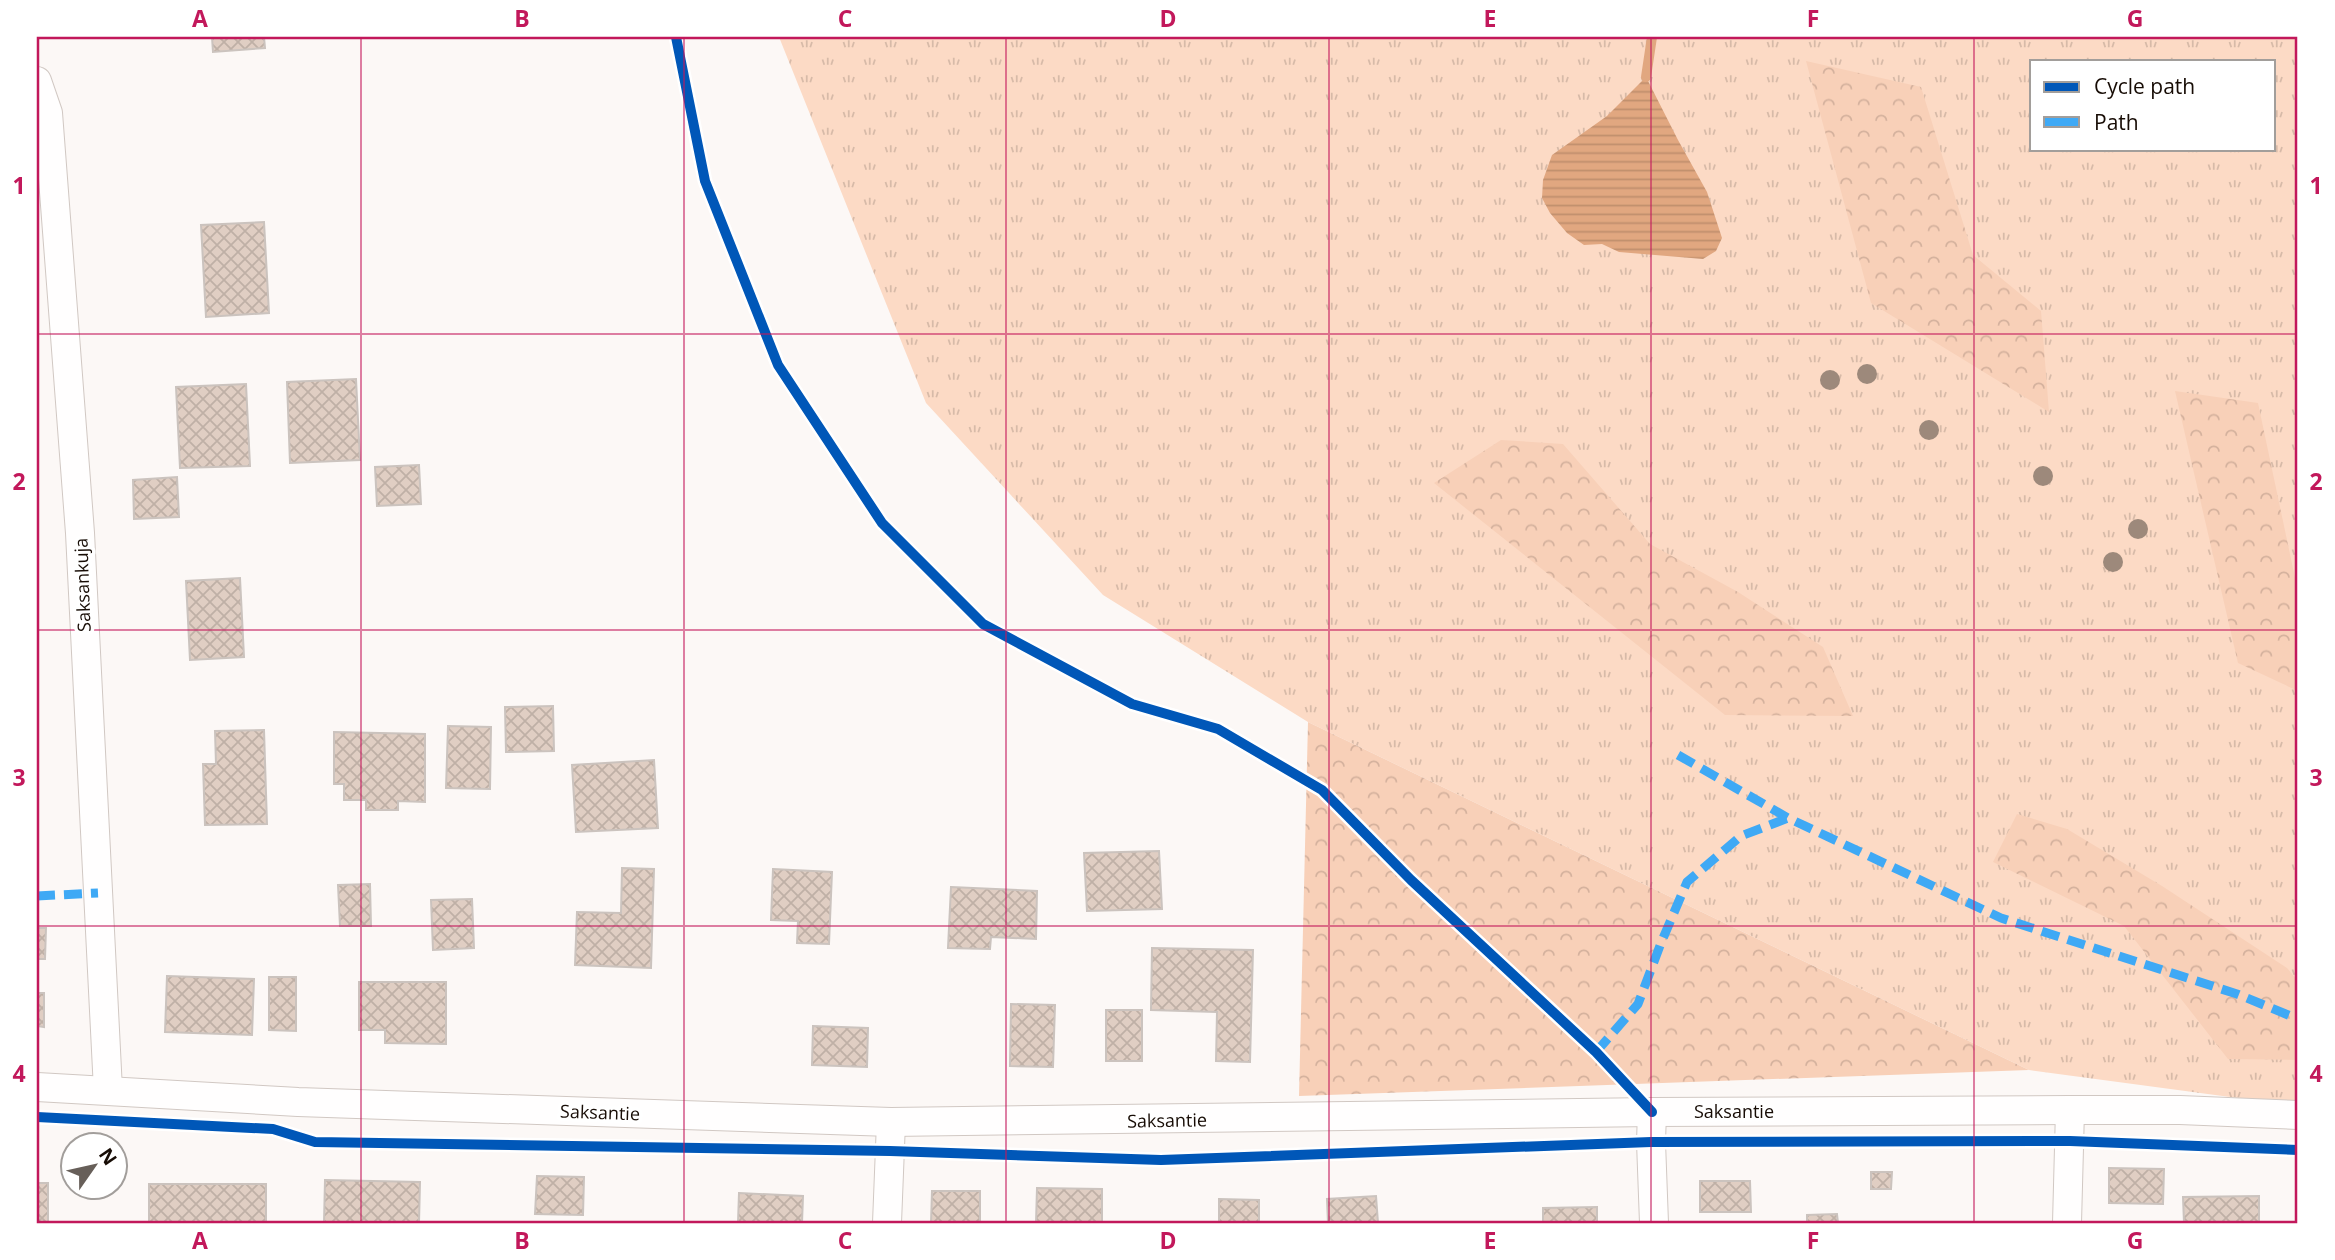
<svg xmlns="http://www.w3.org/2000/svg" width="2335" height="1260" font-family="'Open Sans',sans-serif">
  <defs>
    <pattern id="grass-tufts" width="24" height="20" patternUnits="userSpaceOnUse" patternTransform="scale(1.75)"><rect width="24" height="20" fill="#fcdac5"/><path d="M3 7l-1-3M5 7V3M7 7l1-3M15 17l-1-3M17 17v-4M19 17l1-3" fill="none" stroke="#d7baa8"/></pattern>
    <pattern id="forest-crowns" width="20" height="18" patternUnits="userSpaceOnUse" patternTransform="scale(1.75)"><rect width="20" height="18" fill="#f8d0b8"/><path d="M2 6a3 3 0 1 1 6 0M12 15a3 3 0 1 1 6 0" fill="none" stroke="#d4b19d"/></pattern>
    <pattern id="water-rules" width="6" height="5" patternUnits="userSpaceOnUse" patternTransform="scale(1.75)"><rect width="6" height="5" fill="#e1a780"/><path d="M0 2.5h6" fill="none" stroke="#c08f6d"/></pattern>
    <pattern id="building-cross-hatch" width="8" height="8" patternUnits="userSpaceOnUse" patternTransform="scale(1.75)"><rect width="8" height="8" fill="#e0cec3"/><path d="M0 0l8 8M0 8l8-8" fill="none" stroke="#bfb0a6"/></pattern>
  </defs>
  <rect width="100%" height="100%" fill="#fcf8f6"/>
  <path fill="url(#grass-tufts)" fill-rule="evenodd" d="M 779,37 L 2298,37 L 2298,1106 L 2029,1070 L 1308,722 L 1103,595 L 926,403 ZM 2032,61 L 2274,61 L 2274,149 L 2032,149 Z"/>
  <g fill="url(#forest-crowns)">
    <polygon points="1806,61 1921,87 1973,255 2041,311 2049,412 1871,303"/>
    <polygon points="2175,391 2258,403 2298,592 2298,691 2238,663"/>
    <polygon points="1501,440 1563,444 1650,544 1738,592 1823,647 1853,716 1725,715 1434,483"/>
    <polygon points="1308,722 2029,1070 1299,1096"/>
    <polygon points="2017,814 2067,829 2162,886 2287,968 2298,981 2298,1060 2228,1059 2124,926 1993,862"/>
  </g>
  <polygon fill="url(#water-rules)" points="1646,77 1678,140 1707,192 1722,238 1716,251 1703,259 1619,252 1602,244 1584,245 1567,233 1550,213 1542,198 1543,180 1552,155 1607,116"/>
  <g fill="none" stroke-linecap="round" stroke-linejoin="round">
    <polyline stroke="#e1a780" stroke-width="10" points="1646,77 1652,37"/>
  </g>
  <g fill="url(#building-cross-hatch)" stroke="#cbc3be" stroke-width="2">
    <polygon points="212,37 264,37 265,48 213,52"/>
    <polygon points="264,222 269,313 206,317 201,225"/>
    <polygon points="356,379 360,460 290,463 287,382"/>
    <polygon points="246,384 250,466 180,468 176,387"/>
    <polygon points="419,465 421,504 377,506 375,467"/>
    <polygon points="177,477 179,517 134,519 133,480"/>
    <polygon points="240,578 244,657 190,660 186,581"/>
    <polygon points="553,706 554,751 506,752 505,707"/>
    <polygon points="448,726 491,727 490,789 446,788"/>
    <polygon points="264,730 267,824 205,825 203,764 216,764 215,731"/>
    <polygon points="334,732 425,734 425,802 398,801 398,810 366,810 366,800 344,800 344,784 334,784"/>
    <polygon points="654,760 658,828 576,832 572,765"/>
    <polygon points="1159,851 1162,909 1087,911 1084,853"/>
    <polygon points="622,868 654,869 651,968 575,965 577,912 621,913"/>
    <polygon points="773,869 832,872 829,944 797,943 798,921 771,920"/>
    <polygon points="370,884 371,926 340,926 338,885"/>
    <polygon points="951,887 1037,891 1036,939 991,937 990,949 948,948"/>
    <polygon points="472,899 474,948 433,950 431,900"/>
    <polygon points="37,928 46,928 45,959 37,959"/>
    <polygon points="1152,948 1253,950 1250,1062 1216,1061 1217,1012 1151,1010"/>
    <polygon points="167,976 254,979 252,1035 165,1032"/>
    <polygon points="269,977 296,977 296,1031 269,1030"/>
    <polygon points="359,982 446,982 446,1044 385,1043 385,1030 359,1030"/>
    <polygon points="37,993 44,993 44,1027 37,1026"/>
    <polygon points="1011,1004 1055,1005 1053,1067 1010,1066"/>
    <rect x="1106" y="1010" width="36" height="51"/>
    <polygon points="813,1026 868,1028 867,1067 812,1065"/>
    <polygon points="2109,1168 2164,1169 2163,1204 2109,1203"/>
    <polygon points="1871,1172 1892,1172 1891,1189 1871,1189"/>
    <polygon points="537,1176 584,1177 583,1215 535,1214"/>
    <polygon points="325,1180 420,1182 419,1223 324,1223"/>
    <polygon points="1700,1181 1750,1181 1751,1212 1700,1212"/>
    <rect x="37" y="1183" width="11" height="40"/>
    <rect x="149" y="1184" width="117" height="39"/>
    <polygon points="1037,1188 1102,1189 1102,1223 1036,1223"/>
    <polygon points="932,1191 980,1191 980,1223 931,1223"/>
    <polygon points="739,1193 803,1196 802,1223 738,1223"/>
    <polygon points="1376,1196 1378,1223 1328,1223 1327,1199"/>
    <polygon points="2259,1196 2259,1223 2184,1223 2183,1197"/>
    <polygon points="1219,1199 1259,1200 1259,1223 1219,1223"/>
    <polygon points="1597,1207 1597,1223 1543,1223 1543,1208"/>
    <polygon points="1837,1214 1838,1223 1807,1223 1807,1215"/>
  </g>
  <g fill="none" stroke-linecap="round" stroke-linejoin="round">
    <g stroke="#d1c8c3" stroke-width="30">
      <g id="street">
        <polyline points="37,81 48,113 80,533 108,1090"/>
        <polyline points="37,1087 298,1102 891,1122 1652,1112 2070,1110 2180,1110 2298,1115"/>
        <polyline points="1652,1112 1651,1142 1654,1223"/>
        <polyline points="887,1223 891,1122"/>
        <polyline points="2067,1223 2070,1110"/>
      </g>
    </g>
    <use href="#street" stroke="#fffefe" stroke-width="28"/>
    <g stroke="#3fa9f5" stroke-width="9" stroke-dasharray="18 9" stroke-linecap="butt">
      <polyline points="1678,755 1788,818 2001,918 2237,994 2298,1019"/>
      <polyline points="37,896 98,893"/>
      <polyline points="1596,1052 1638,1004 1661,943 1687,882 1741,836 1788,818"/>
    </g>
    <g stroke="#fff" stroke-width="15">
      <g id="cycleway">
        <polyline points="676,37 705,181 778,365 882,523 983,624 1132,704 1218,729 1322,790 1411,880 1596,1052 1652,1112"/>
        <polyline points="37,1117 273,1129 315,1142 890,1151 1161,1160 1651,1142 2070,1141 2298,1150"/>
      </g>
    </g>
    <use href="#cycleway" stroke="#0057b8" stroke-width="10"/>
  </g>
  <g fill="#9d897b">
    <circle cx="1867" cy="374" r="10"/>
    <circle cx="1830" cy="380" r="10"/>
    <circle cx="1929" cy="430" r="10"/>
    <circle cx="2043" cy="476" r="10"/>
    <circle cx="2138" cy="529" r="10"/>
    <circle cx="2113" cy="562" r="10"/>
  </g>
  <path fill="none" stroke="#c2185b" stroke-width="2" stroke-opacity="0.55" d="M 361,37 L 361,1223M 684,37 L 684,1223M 1006,37 L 1006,1223M 1329,37 L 1329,1223M 1651,37 L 1651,1223M 1974,37 L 1974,1223M 37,334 L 2298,334M 37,630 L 2298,630M 37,926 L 2298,926"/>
  <g text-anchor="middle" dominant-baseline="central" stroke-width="7" stroke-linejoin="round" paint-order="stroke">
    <g font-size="18" fill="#170c05" stroke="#fff">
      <text transform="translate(82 585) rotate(-92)">Saksankuja</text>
      <text x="1734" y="1111">Saksantie</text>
      <text transform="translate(600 1112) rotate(2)">Saksantie</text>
      <text transform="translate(1167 1120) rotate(-1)">Saksantie</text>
    </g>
  </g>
  <rect width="2335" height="1260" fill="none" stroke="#ffffff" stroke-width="77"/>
  <rect x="2030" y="60" width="245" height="91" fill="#ffffff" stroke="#a29e9b" stroke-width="2"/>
  <rect x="2044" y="82" width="35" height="10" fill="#0057b8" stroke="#a29e9b" stroke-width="2"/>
  <text x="2094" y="94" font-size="21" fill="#170c05">Cycle path</text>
  <rect x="2044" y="117" width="35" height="10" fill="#3fa9f5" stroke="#a29e9b" stroke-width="2"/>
  <text x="2094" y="130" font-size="21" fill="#170c05">Path</text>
  <g transform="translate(94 1166) rotate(56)"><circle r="33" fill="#ffffff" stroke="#a29e9b" stroke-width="2"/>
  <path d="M0-5L12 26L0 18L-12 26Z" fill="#675f59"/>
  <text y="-10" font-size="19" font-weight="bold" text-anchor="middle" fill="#170c05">N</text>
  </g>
  <rect x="38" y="38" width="2258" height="1184" fill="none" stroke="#c2185b" stroke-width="2.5"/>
  <g font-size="23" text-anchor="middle" font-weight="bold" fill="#c2185b">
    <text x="200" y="27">A</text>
    <text x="522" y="27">B</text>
    <text x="845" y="27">C</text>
    <text x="1168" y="27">D</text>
    <text x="1490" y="27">E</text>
    <text x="1813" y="27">F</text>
    <text x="2135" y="27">G</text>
    <text x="19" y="194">1</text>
    <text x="2316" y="194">1</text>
    <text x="19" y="490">2</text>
    <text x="2316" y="490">2</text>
    <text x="19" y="786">3</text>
    <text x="2316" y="786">3</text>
    <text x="19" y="1082">4</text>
    <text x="2316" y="1082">4</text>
    <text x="200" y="1249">A</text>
    <text x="522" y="1249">B</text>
    <text x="845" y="1249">C</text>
    <text x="1168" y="1249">D</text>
    <text x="1490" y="1249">E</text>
    <text x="1813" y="1249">F</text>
    <text x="2135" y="1249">G</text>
  </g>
</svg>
